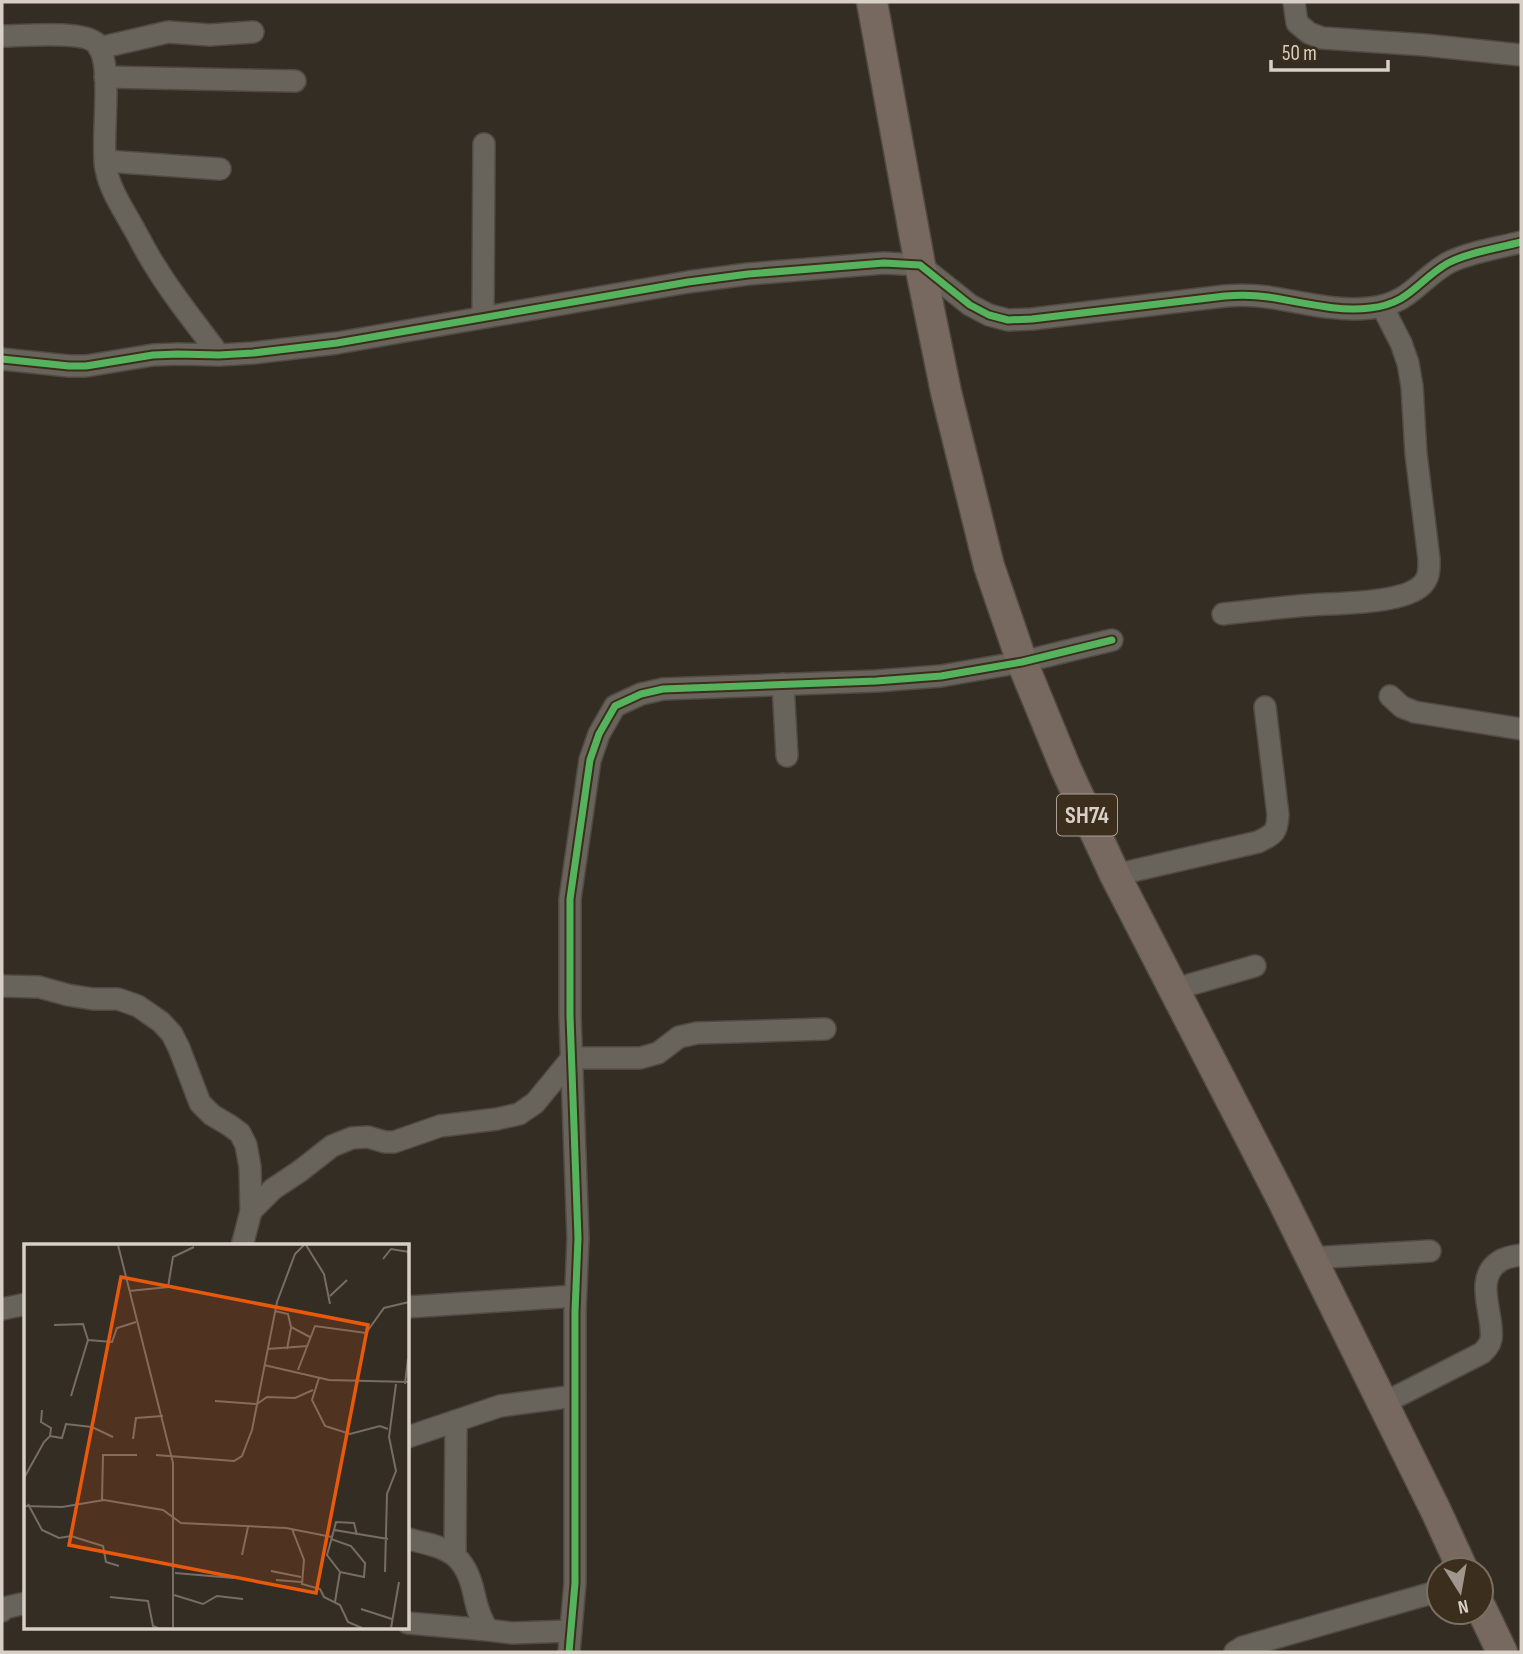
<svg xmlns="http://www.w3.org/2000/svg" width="1523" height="1654" font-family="'Sofia Sans Condensed',sans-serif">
  <rect width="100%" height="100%" fill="#342d24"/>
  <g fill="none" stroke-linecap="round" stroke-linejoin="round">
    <g stroke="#504a42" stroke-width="24">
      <g id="minor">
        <polyline points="1294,2 1297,23 1309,33 1322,38 1425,45 1521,55"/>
        <path d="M 2,36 C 22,36 82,30 96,43 C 115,62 100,141 106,169 C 110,190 123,209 133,227 C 141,241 148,256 157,269 C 175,299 199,327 219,355"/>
        <polyline points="99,48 168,32 210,35 253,32"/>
        <polyline points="105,77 295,81"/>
        <polyline points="105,161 220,169"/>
        <polyline points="483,317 484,144"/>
        <path d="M 2,359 L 69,366 L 86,366 L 153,355 L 178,354 L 219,355 L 253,353 L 337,343 L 688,282 L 748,274 L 884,263 L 920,265 L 970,305 L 989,315 L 1008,320 L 1032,319 L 1225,296 C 1240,295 1254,295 1268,297 C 1302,302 1336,312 1370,308 C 1410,304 1418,280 1448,263 C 1469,252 1499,248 1521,242"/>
        <path d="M 1223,614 C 1252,611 1281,607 1311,605 C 1338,603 1403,604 1422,585 C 1430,577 1429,568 1429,559 L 1416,454 L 1412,386 L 1408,363 L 1401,343 L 1382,306"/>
        <polyline points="783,684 787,756"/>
        <polyline points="1390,696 1402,707 1415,712 1521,729"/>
        <path d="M 1115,875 L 1258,842 C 1274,834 1277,833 1278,815 L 1265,707"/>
        <polyline points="2,986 39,987 68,995 93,999 118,999 138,1006 161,1022 172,1034 179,1048 200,1103 212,1115 229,1125 240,1133 246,1145 250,1167 251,1211 242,1246"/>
        <polyline points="1175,989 1255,966"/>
        <polyline points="251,1211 273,1189 300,1171 332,1146 352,1138 368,1137 385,1142 394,1142 440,1126 497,1119 519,1114 535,1103 572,1058 640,1058 658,1053 679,1037 697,1033 825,1029"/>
        <polyline points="1310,1258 1430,1251"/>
        <polyline points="408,1307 575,1296"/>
        <polyline points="2,1309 26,1304"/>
        <path d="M 1382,1404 L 1482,1353 C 1486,1349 1490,1345 1491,1339 C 1495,1317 1472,1278 1500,1261 C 1506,1257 1514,1256 1521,1255"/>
        <polyline points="408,1437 500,1406 575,1396"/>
        <path d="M 408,1539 C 446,1548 465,1551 474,1594 C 477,1608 480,1619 488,1630 L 512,1633 L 571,1631"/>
        <polyline points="455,1555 456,1421"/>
        <polyline points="2,1611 4,1608 26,1603"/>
        <polyline points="408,1623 488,1630"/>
        <polyline points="569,1652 575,1583 575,1312 578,1238 570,1016 570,899 590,760 599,734 615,706 641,694 663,689 876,681 941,676 1022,662 1112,640"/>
        <polyline points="1235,1652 1243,1647 1439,1591"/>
      </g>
    </g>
    <g stroke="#504a42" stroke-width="33">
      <g id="highway">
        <polyline points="872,2 920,265 946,392 989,566 1022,662 1066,769 1115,875 1283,1201 1436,1511 1463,1570"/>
        <polyline points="1481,1608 1502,1652"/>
      </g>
    </g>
    <use href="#minor" stroke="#68635b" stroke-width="21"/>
    <use href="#highway" stroke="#77695f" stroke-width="30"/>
    <g stroke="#3b2e1d" stroke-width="11">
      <g id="cycleway">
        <path d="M 2,359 L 69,366 L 86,366 L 153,355 L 178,354 L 219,355 L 253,353 L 337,343 L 688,282 L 748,274 L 884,263 L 920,265 L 970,305 L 989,315 L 1008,320 L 1032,319 L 1225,296 C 1240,295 1254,295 1268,297 C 1302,302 1336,312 1370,308 C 1410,304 1418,280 1448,263 C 1469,252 1499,248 1521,242"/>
        <polyline points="569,1652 575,1583 575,1312 578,1238 570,1016 570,899 590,760 599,734 615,706 641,694 663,689 876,681 941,676 1022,662 1112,640"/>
      </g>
    </g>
    <use href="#cycleway" stroke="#56b35d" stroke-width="7"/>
  </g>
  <g text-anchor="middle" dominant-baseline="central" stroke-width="7" stroke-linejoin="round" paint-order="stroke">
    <rect fill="#3b2e1d" stroke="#a99f93" stroke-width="2" x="1057" y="794.5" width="60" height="41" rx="5"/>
    <g font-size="24" font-weight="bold" fill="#d8d0c6">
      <text x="1087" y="815">SH74</text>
    </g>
  </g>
  <g transform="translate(24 1244)">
    <rect width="385" height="385" fill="#342d24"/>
    <path fill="none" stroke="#766e65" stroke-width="2" d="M 94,1 L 149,219 L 149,384M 282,1 L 300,30 L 306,60M 359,15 L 367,5 L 385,8M 105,47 L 144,43 L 149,13 L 170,3M 306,52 L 323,36M 251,67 L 264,70 L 267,83 L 286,93M 30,81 L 59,80 L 64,96 L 88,98 L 93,84 L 112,78M 243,105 L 284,102M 263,105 L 267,84M 240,121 L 305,136 L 385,138M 274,126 L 291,82 L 342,89 L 360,64 L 385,58M 295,134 L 288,156 L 301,182 L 326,190 L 356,182 L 364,185M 381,140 L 384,115M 47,152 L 64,96M 191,157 L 233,160 L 243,153 L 271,154 L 289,146M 18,166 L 17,178 L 27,184 L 26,192M 109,195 L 112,174 L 139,172M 132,211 L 210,217 L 218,212 L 228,186 L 253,58 L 271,10 L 280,1M 0,234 L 20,198 L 26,192 L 38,194 L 42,180 L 68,183 L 89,193M 78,256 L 79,211 L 113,211M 4,260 L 18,286 L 35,294 L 47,292 L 79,302 L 82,318 L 95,322M 0,262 L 38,263 L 80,256 L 139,266 L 157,279 L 262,284 L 308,293M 268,285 L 280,316 L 278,340 L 296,345 L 300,353 L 316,361 L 324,378 L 338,384M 310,286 L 312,278 L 330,279 L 333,291M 307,295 L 327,302 L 341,319 L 340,333 L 316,328M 218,311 L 224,283M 247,327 L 277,333M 361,328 L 363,250 L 372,227 L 365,193 L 372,140M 151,329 L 210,334M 252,336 L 277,338M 150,351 L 179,360 L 193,352 L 219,355M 86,353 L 124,357 L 129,382 L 134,384M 311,358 L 316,328 L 303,311 L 310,286 L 364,295M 337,365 L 368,375M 367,384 L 375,338"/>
    <path fill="#e8590c" fill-opacity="0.15" stroke="#e8590c" stroke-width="3.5" d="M 97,33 L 344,81 L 292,349 L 45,301 Z"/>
    <rect width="385" height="385" fill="none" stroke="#d8d0c6" stroke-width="3.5"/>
  </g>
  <rect width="1523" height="1654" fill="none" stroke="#d8d0c6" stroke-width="7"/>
  <g transform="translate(1460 1591) rotate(169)"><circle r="33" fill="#3b2e1d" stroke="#7a6f61" stroke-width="2"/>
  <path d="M0-5L12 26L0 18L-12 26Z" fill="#9f978d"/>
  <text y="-10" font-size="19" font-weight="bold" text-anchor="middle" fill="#d8d0c6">N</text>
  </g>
  <path d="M1271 60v10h117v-10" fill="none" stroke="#d8d0c6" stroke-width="3.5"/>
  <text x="1282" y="60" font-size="21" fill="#d8d0c6" stroke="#3b2e1d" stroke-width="5" paint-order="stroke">50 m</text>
</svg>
